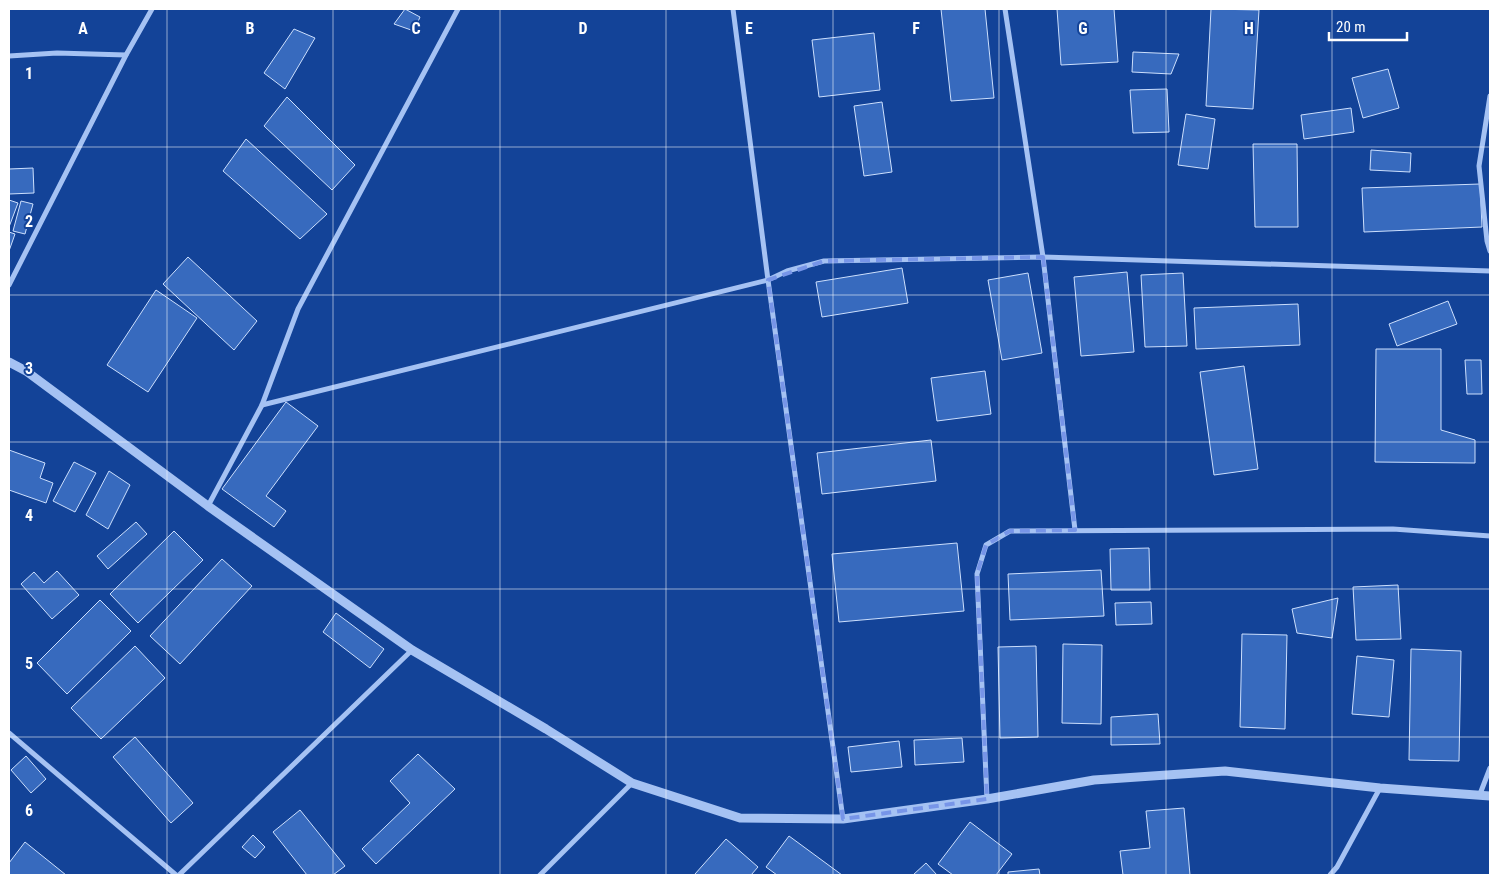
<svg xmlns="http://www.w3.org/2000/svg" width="1499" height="884" font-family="'Roboto Condensed',sans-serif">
  <rect width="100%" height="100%" fill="#134398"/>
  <g fill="#376abe" stroke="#ccdffd">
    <polygon points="405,9 420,17 414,31 394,24"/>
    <polygon points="941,9 985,9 994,98 951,101"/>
    <polygon points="1057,9 1114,9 1118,62 1061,65"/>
    <polygon points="1211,9 1259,10 1253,109 1206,106"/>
    <polygon points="294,29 315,38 285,89 264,73"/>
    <polygon points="874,33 880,90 819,97 812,40"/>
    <polygon points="1133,52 1179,54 1171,74 1132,72"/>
    <polygon points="1388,69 1399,108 1363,118 1352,78"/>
    <polygon points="1167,89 1169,132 1133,133 1130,90"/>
    <polygon points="287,97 355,165 332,190 264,126"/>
    <polygon points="882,102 892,172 864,176 854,106"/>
    <polygon points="1351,108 1354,132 1304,139 1301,115"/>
    <polygon points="1186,114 1215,119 1208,169 1178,165"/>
    <polygon points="246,139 327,214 300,239 223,171"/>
    <polygon points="1253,144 1297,144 1298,227 1255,227"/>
    <polygon points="1371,150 1411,153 1410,172 1370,170"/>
    <polygon points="33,168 34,193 9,194 9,169"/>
    <polygon points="1480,184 1482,227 1364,232 1362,188"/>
    <polygon points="9,200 18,203 9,227"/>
    <polygon points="21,201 33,204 25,234 13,231"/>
    <polygon points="9,232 15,234 9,251"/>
    <polygon points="188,257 257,321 234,350 163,284"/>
    <polygon points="902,268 908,303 822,317 816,282"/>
    <polygon points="1127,272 1134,352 1081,356 1074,277"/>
    <polygon points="1028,273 1042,353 1002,360 988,280"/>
    <polygon points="1183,273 1187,346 1145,347 1141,275"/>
    <polygon points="156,290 197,318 148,392 107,365"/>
    <polygon points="1448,301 1457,324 1397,346 1389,324"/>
    <polygon points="1298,304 1300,345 1196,349 1194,308"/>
    <polygon points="1376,349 1441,349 1441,430 1475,440 1475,463 1375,462"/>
    <polygon points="1465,360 1481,360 1482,394 1467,394"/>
    <polygon points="1244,366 1258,469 1214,475 1200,372"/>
    <polygon points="985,371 991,414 937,421 931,378"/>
    <polygon points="286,402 318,426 266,496 286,511 274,527 222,489"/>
    <polygon points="931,440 936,481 822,494 817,453"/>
    <polygon points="9,450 45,463 40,478 53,483 46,503 9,490"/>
    <polygon points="74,462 96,473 75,512 53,501"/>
    <polygon points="109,471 130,485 108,529 86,515"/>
    <polygon points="136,522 147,534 108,569 97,556"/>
    <polygon points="174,531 203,560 138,623 110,594"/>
    <polygon points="957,543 964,611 839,622 832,554"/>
    <polygon points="1149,548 1150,590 1111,590 1110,549"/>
    <polygon points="222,559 252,586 180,664 150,636"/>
    <polygon points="1101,570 1104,616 1010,620 1008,574"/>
    <polygon points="57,571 79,595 52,619 21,584 34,572 44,583"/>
    <polygon points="1398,585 1401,639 1356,640 1353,587"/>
    <polygon points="1338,598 1332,638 1297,633 1292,609"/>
    <polygon points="100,600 131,631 67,694 37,663"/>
    <polygon points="1151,602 1152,624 1116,625 1115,603"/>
    <polygon points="336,613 384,649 370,668 323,632"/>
    <polygon points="1242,634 1287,635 1285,729 1240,727"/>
    <polygon points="1063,644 1102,645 1101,724 1062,723"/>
    <polygon points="135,646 165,678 101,739 71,708"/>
    <polygon points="1036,646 1038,737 1000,738 998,647"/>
    <polygon points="1411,649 1461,651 1459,761 1409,760"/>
    <polygon points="1357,656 1394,660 1389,717 1352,714"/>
    <polygon points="1158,714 1160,744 1111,745 1111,717"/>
    <polygon points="135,737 193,803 171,823 113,757"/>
    <polygon points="962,738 964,762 915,765 914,740"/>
    <polygon points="899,741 902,767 851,772 848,747"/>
    <polygon points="418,754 455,789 376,864 362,849 410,803 390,781"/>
    <polygon points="26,756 46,779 31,793 11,770"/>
    <polygon points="1184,808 1190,875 1123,875 1120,851 1150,848 1146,811"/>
    <polygon points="300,810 345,866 333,875 307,875 273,832"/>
    <polygon points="970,822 1012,854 996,875 953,875 938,864"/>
    <polygon points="253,835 265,847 255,858 242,847"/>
    <polygon points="789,836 842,875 777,875 766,867"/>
    <polygon points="726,839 758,867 751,875 697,875 695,874"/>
    <polygon points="25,842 66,875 9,875 9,863"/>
    <polygon points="926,863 937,875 913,875"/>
    <polygon points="1039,869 1040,875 1008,875 1008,872"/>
  </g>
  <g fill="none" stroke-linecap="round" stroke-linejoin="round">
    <g stroke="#a5c2f3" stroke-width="5">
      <polyline points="733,9 768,280 843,819"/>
      <polyline points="1005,9 1043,257 1075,530"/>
      <polyline points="9,56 57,53 126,55"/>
      <polyline points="1490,96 1479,166 1487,241 1490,251"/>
      <polyline points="9,285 126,55 152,9"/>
      <polyline points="262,405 768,280 787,271 824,261 1043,257 1490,271"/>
      <polyline points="208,506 262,405 298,309 458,9"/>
      <polyline points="9,733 176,875"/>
      <polyline points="1480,794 1490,768"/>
      <polyline points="987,799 977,574 986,545 1010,531 1393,529 1490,536"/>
      <polyline points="179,875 412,650"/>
      <polyline points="540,875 632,783"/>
      <polyline points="1330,875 1337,867 1380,788"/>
    </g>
    <polyline stroke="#a5c2f3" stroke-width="9" points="9,362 26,371 208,506 412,650 546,729 632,783 740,818 843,819 987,799 1094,780 1225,771 1380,788 1490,796"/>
  </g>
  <path fill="none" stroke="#7795e8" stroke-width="4" stroke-dasharray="10 6" stroke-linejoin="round" d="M 1043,257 L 1075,530 L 1010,531 L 986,545 L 977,574 L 987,799 L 843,819 L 768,280 L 824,261 Z"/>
  <path fill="none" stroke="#fff" stroke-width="1" stroke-opacity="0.55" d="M 167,9 L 167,875M 333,9 L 333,875M 500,9 L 500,875M 666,9 L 666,875M 833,9 L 833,875M 999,9 L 999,875M 1166,9 L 1166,875M 1332,9 L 1332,875M 9,147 L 1490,147M 9,295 L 1490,295M 9,442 L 1490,442M 9,589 L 1490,589M 9,737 L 1490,737"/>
  <g font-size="16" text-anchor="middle" font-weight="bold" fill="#fff" stroke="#134398" stroke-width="4" stroke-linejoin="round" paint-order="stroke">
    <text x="83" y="34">A</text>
    <text x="250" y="34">B</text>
    <text x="416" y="34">C</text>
    <text x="583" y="34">D</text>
    <text x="749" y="34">E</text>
    <text x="916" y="34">F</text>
    <text x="1083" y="34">G</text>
    <text x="1249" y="34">H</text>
    <text x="29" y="79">1</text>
    <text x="29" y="227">2</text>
    <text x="29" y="374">3</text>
    <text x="29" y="521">4</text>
    <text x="29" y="669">5</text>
    <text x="29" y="816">6</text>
  </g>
  <rect width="1499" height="884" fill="none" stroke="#ffffff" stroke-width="20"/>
  <path d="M1329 32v8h78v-8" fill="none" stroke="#ffffff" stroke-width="2.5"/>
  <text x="1336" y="32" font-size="15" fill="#ffffff" stroke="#134398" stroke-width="4" paint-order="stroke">20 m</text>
</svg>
